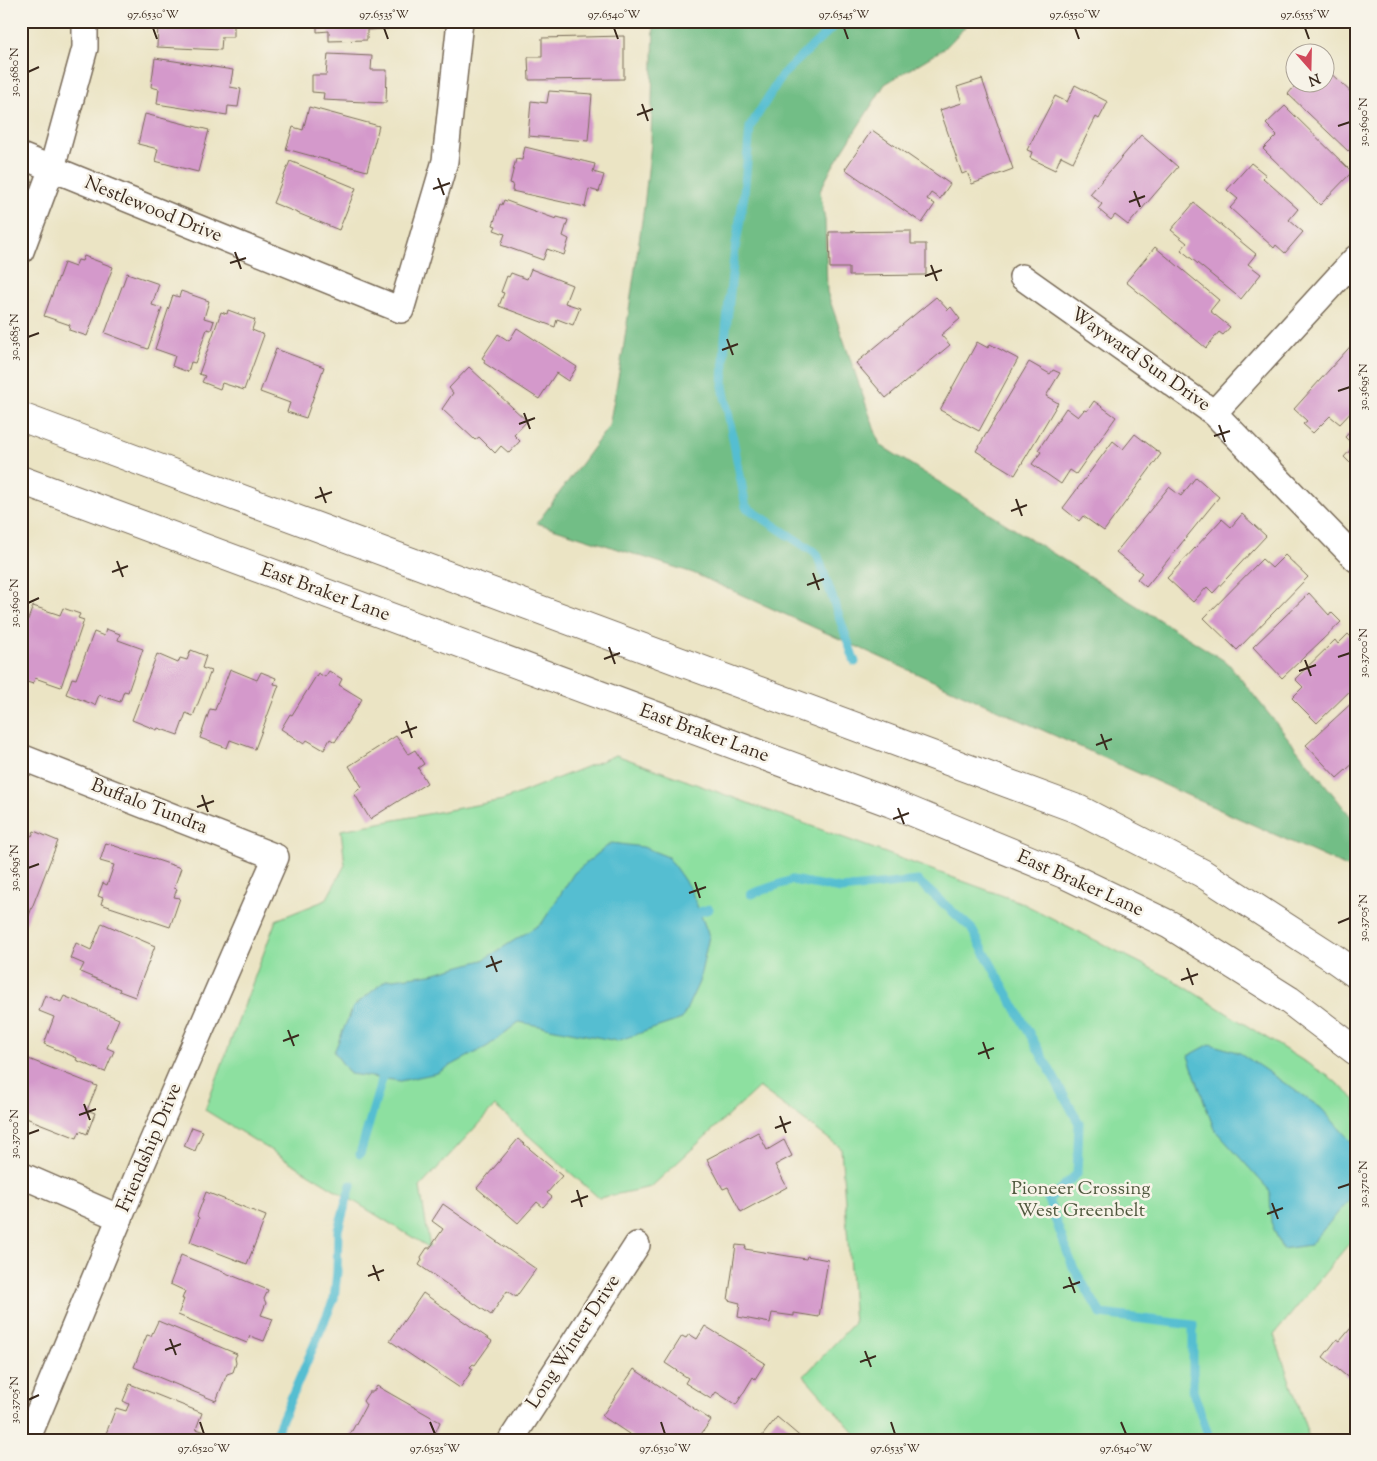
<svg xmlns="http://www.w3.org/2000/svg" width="1377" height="1461" font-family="'Sorts Mill Goudy',serif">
  <rect width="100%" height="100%" fill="#f7f3e8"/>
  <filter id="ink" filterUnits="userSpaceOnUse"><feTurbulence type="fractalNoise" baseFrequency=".02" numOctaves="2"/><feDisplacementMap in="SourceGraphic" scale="10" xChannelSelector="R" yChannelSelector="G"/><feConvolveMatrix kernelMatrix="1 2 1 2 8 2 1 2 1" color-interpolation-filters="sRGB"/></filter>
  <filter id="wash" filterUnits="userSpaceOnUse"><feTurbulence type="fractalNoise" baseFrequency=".0096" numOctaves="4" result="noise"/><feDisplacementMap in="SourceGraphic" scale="20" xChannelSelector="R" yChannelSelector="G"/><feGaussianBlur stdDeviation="1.12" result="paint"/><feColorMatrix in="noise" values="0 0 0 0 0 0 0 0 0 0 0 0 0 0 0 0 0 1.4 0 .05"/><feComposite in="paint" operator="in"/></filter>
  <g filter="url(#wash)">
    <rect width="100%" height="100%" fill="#ebe4c4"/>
    <polygon fill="#8de0a0" stroke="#64855f" points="616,755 1020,902 1172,979 1331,1078 1356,1100 1356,1235 1274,1335 1310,1440 861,1440 804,1376 854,1323 841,1148 759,1087 651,1187 599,1198 495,1106 420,1187 430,1248 205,1110 276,920 326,900 345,865 341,830 503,800"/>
    <polygon fill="#72be86" stroke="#567452" points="654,21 969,21 966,26 945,48 885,84 831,169 820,191 825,220 827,292 880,445 1228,663 1356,823 1356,871 693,573 537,523 609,426 623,351 644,207 651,143"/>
    <g fill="#55bed1" stroke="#487478">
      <polygon points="611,843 643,847 668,857 691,890 709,936 699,982 682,1019 617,1041 519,1022 488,1046 437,1073 400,1081 350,1074 334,1052 353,1007 386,980 431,974 483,960 542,923 574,873"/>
      <polygon points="1210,1044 1240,1053 1321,1108 1356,1147 1356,1192 1310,1245 1282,1249 1271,1222 1270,1191 1214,1129 1188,1056"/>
    </g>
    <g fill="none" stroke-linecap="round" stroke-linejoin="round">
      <g stroke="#55bed1" stroke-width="9">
        <polyline points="839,21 782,75 750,127 744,195 734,256 725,339 723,386 746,507 817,554 855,662"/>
        <polyline points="751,894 792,880 841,889 918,881 971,928 1079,1123 1077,1174 1048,1200 1073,1267 1101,1314 1193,1325 1193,1391 1210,1440"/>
        <polyline points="688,916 709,909"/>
        <polyline points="360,1154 382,1079 387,1069"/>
        <polyline points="273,1440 334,1299 337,1272 338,1230 351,1185"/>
      </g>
    </g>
    <g id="blocks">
      <g fill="#d499cb">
        <polygon points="158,21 223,21 223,24 234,24 234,37 222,37 221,50 157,47"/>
        <polygon points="317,21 388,21 388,29 367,30 367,40 329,41 329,31 317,32"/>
        <polygon points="624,36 624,79 529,80 528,57 542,57 542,38"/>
        <polygon points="328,54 372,56 371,70 387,70 386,103 323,100 324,93 312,92 312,75 326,75"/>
        <polygon points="155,58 233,70 230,87 241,89 238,107 228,106 227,115 157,104 159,89 151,87"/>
        <polygon points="1324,67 1356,97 1356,143 1348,151 1288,94 1298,82 1324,82"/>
        <polygon points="982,79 1013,169 972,184 967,172 962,174 940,110 962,103 957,87"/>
        <polygon points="1075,85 1108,102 1099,119 1096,117 1073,162 1061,156 1055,170 1030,158 1032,152 1027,150 1055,96 1067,102"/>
        <polygon points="549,91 592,94 588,141 528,136 531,101 547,103"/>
        <polygon points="1285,106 1352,172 1320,205 1263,149 1277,135 1266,124"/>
        <polygon points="309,107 379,126 367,171 286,149 293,127 303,130"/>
        <polygon points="145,114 209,130 198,172 155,161 158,149 138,144"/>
        <polygon points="872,130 950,184 940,199 931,193 927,199 935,204 922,223 845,169"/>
        <polygon points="1141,135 1178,167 1128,225 1115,215 1111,220 1098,209 1102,204 1090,194"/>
        <polygon points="525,147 595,164 593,172 604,175 599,192 589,189 585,207 512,191 513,184 510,183 516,159 522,160"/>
        <polygon points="290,161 356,188 339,230 273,203"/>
        <polygon points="1251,163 1266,175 1263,178 1298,209 1289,220 1303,232 1285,253 1276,245 1274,248 1230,208 1238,199 1227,190"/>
        <polygon points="504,200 556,219 557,217 568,220 563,236 569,239 564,255 547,249 543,260 501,245 505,234 494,230 496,226 493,225 500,204 502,205"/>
        <polygon points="1194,203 1256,254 1248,264 1261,274 1241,299 1181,250 1187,243 1171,230"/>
        <polygon points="911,231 911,244 926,244 926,275 849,276 849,268 830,268 829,232"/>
        <polygon points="1155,247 1219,300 1210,311 1230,327 1223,335 1219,332 1206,348 1126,282"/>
        <polygon points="84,256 113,267 87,336 69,330 70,325 44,316 64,263 75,267 78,260 82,261"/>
        <polygon points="531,269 572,285 565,303 580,308 573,325 557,319 555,327 499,306 504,293 501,292 507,276 509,277 511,273 527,279"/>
        <polygon points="127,273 159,284 152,305 162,308 148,349 105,333"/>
        <polygon points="181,291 209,301 204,318 214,321 211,330 207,329 195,363 191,362 188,372 172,366 175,356 155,349 173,295 179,297"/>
        <polygon points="936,297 948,310 951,307 960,319 941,335 950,345 886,398 856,363"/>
        <polygon points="228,310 255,320 252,330 264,335 244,390 222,383 220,389 202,382 205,376 199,374 221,312 227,314"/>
        <polygon points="517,328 577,367 568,381 556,373 539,399 484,363 485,360 482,358 498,334 509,341"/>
        <polygon points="1356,340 1356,407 1340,424 1330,416 1313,433 1303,424 1307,421 1294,409"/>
        <polygon points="977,342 988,348 990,344 1018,359 979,431 940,410"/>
        <polygon points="276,349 324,367 306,418 287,412 290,403 260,392"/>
        <polygon points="1029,362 1050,374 1053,370 1060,373 1046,396 1058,403 1015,475 976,451"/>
        <polygon points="469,367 527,421 514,435 520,441 509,453 501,446 495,453 479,437 475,440 442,409 453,393 449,388"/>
        <polygon points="1094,401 1116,417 1076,474 1070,470 1061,484 1032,464 1041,452 1038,450 1066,408 1078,417 1084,410 1087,411"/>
        <polygon points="1356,425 1356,469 1344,457 1354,446 1345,437"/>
        <polygon points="1135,434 1161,454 1104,531 1083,516 1079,521 1063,508 1113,441 1123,449"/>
        <polygon points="1196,477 1219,497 1146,587 1137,579 1142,573 1116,552 1169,487 1181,496"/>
        <polygon points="1242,514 1266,536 1213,593 1207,587 1193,602 1167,578 1222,519 1231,527"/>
        <polygon points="1285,555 1308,577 1237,650 1204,618 1262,559 1272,568"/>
        <polygon points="1309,593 1329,615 1331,612 1341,622 1282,678 1253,647"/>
        <polygon points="33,606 60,615 63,608 80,614 78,618 84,620 61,687 35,678 33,684 21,680 21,638"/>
        <polygon points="106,629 120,634 118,640 143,649 128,692 124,691 120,702 99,695 95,705 66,694 72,678 76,679 94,632 104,636"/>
        <polygon points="1348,634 1356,642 1356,685 1317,723 1292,698 1303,687 1295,679 1335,640 1338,644"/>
        <polygon points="191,650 206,656 202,668 211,671 193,716 186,713 178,735 158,728 157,730 132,720 157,654 178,663 180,658 187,660"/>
        <polygon points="230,669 257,680 261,672 276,678 274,684 279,685 255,749 230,740 227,748 200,738 210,709 215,710"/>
        <polygon points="329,671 342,679 339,685 362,699 335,742 330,739 324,750 307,740 304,744 281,729 290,714 292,715 318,673 325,677"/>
        <polygon points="1356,699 1356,761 1337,778 1306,745"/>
        <polygon points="396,736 408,754 415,750 424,764 418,768 427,783 370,819 354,793 362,787 349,766"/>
        <polygon points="21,831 32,836 34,831 58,841 24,928 21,927"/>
        <polygon points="106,843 181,868 174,888 177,889 174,897 180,898 170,927 101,904 103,898 98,896 103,883 107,885 114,865 100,861"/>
        <polygon points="102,923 155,946 135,997 119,991 120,989 80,972 84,964 70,958 76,943 91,950"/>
        <polygon points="45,995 61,1002 64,996 119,1019 107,1048 114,1051 105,1072 76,1060 77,1058 44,1044 54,1017 39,1011"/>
        <polygon points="21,1056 97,1086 87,1110 95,1113 87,1134 80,1131 77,1138 21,1116"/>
        <polygon points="192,1127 203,1131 195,1151 184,1146"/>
        <polygon points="758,1132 767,1150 784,1140 792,1156 775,1165 787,1187 741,1212 728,1187 723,1189 707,1159"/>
        <polygon points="518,1139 562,1176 547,1193 552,1197 543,1207 537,1202 518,1223 477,1188"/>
        <polygon points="206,1192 266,1216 247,1264 190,1242 199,1218 197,1216"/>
        <polygon points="443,1204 536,1269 516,1297 507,1291 491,1315 419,1265 422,1260 421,1257 427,1248 430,1248 443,1229 432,1221"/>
        <polygon points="736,1245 746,1246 745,1249 806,1259 807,1256 828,1260 819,1317 794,1313 794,1316 772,1313 770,1323 738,1317 740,1303 728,1300"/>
        <polygon points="181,1255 268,1290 264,1299 266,1303 261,1315 273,1319 264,1341 250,1336 247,1343 178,1315 184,1299 182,1299 185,1291 170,1284"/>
        <polygon points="21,1259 26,1261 21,1272"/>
        <polygon points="423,1293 492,1341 475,1365 473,1364 470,1367 473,1369 460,1388 390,1341"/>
        <polygon points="1356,1310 1356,1322 1350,1317"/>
        <polygon points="158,1321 237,1354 235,1358 236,1363 233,1372 227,1374 216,1401 134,1367 147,1335 151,1336"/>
        <polygon points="1356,1322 1356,1384 1323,1357 1337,1339 1340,1341"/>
        <polygon points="705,1326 765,1363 755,1379 753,1377 736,1405 716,1392 711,1399 685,1383 688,1378 665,1363 682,1336 686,1338 689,1334 697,1339"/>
        <polygon points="634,1369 711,1420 697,1440 638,1440 602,1416"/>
        <polygon points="130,1384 202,1413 196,1429 209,1433 206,1440 116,1440 105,1436 116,1408 126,1411 129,1404 123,1401"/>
        <polygon points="377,1386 440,1422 432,1440 347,1440 366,1405 363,1401 369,1392 373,1392"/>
        <polygon points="777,1417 804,1440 759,1440"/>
      </g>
    </g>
  </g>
  <g filter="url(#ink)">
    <use href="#blocks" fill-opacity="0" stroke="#796b58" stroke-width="1"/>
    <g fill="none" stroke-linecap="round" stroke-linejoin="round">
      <g stroke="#796b58" stroke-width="28">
        <g id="minor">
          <polyline points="21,156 401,310 445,161 460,21"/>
          <polyline points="21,251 52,168 85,48 85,21"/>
          <polyline points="1022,277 1214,413 1356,559"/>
          <polyline points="1214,413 1356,258"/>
          <polyline points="21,757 276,857 141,1167 27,1440"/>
          <polyline points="21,1175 120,1218"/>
          <polyline points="511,1440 637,1245"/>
        </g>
      </g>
      <g stroke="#796b58" stroke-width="30">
        <g id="tertiary">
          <polyline points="21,417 1080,810 1202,873 1332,957 1356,974"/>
          <polyline points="21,480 891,803 1066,875 1170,925 1289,1000 1356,1051"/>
        </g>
      </g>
      <use href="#minor" stroke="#fff" stroke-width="25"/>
      <use href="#tertiary" stroke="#fff" stroke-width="28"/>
    </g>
  </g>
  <path fill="none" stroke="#3b2a1e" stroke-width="2" d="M 153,28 L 157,39M 384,28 L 388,39M 614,28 L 618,39M 844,28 L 848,39M 1075,28 L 1079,39M 1305,28 L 1309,39M 28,72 L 39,67M 642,104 L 648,121M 637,115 L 653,109M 1338,126 L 1350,122M 438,178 L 444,195M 433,189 L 450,183M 1134,191 L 1140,207M 1129,202 L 1145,196M 235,252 L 241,269M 230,263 L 246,258M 931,265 L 937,281M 925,276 L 942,270M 28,337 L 39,333M 727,339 L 733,355M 722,350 L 738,344M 1338,391 L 1350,387M 524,413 L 530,429M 519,424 L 535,418M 1219,425 L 1225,442M 1214,436 L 1230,431M 320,487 L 326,503M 315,498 L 332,492M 1016,499 L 1022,516M 1011,511 L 1027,505M 117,561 L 123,577M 112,572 L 128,566M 813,573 L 819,590M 807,585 L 824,579M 28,603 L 39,598M 609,647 L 615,664M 1338,657 L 1350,653M 604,659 L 620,653M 1305,660 L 1311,676M 1299,671 L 1316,665M 406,721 L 412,738M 401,733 L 417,727M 1101,734 L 1107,750M 1096,745 L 1112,739M 202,795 L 208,812M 197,807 L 214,801M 898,808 L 904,824M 893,819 L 909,813M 28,868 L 39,864M 695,882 L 700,898M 689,893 L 706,887M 1338,923 L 1350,918M 491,956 L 497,972M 486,967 L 502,961M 1187,968 L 1193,985M 1181,980 L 1198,974M 288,1030 L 294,1046M 283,1041 L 299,1035M 983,1042 L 989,1059M 978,1054 L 994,1048M 84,1104 L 90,1120M 79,1115 L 96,1109M 780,1116 L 786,1133M 775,1128 L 791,1122M 28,1134 L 39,1130M 1338,1188 L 1350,1184M 577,1190 L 582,1207M 571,1202 L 588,1196M 1272,1203 L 1278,1219M 1267,1214 L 1283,1208M 373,1265 L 379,1281M 368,1276 L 384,1270M 1069,1277 L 1075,1293M 1063,1288 L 1080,1282M 170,1339 L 176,1355M 165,1350 L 181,1344M 865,1351 L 871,1367M 860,1362 L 876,1356M 28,1400 L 39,1395M 200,1422 L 204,1434M 430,1422 L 435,1434M 661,1422 L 665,1434M 891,1422 L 895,1434M 1121,1422 L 1126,1434"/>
  <g text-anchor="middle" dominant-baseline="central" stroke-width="5" stroke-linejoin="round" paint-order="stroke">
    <g font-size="19" fill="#3b2a1e" stroke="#f7f3e8">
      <text transform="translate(153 210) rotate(22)">Nestlewood Drive</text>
      <text transform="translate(1140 360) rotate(35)">Wayward Sun Drive</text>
      <text transform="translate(325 593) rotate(20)">East Braker Lane</text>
      <text transform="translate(704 734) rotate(20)">East Braker Lane</text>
      <text transform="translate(149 807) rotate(21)">Buffalo Tundra</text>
      <text transform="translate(1080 884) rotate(24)">East Braker Lane</text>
      <text transform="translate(150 1148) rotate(-67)">Friendship Drive</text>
      <text transform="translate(574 1342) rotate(-57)">Long Winter Drive</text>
    </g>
    <g font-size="19" fill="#50583e" stroke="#f7f3e8">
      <text x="1081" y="1189">Pioneer Crossing<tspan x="1081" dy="22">West Greenbelt</tspan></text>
    </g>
  </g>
  <rect width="1377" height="1461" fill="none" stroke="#f7f3e8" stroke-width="55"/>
  <g transform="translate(1310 68) rotate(160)"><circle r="24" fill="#f7f3e8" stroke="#aca397"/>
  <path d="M0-4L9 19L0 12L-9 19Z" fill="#d1495b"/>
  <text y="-8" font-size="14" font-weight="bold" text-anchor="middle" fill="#3b2a1e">N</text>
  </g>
  <rect x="28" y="28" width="1322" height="1406" fill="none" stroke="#3b2a1e" stroke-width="2"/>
  <g font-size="12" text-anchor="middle" fill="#3b2a1e">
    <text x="153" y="18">97.6530°W</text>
    <text x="384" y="18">97.6535°W</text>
    <text x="614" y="18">97.6540°W</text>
    <text x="844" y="18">97.6545°W</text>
    <text x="1075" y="18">97.6550°W</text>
    <text x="1305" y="18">97.6555°W</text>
    <text transform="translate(14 72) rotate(-90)" y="4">30.3680°N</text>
    <text transform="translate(1363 122) rotate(-90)" y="4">30.3690°N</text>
    <text transform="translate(14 337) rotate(-90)" y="4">30.3685°N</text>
    <text transform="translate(1363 387) rotate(-90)" y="4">30.3695°N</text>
    <text transform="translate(14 603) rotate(-90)" y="4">30.3690°N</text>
    <text transform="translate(1363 653) rotate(-90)" y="4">30.3700°N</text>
    <text transform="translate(14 868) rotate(-90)" y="4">30.3695°N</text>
    <text transform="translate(1363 918) rotate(-90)" y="4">30.3705°N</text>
    <text transform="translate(14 1134) rotate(-90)" y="4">30.3700°N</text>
    <text transform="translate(1363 1184) rotate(-90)" y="4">30.3710°N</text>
    <text transform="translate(14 1400) rotate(-90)" y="4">30.3705°N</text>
    <text x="204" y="1452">97.6520°W</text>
    <text x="435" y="1452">97.6525°W</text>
    <text x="665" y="1452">97.6530°W</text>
    <text x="895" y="1452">97.6535°W</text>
    <text x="1126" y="1452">97.6540°W</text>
  </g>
</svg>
